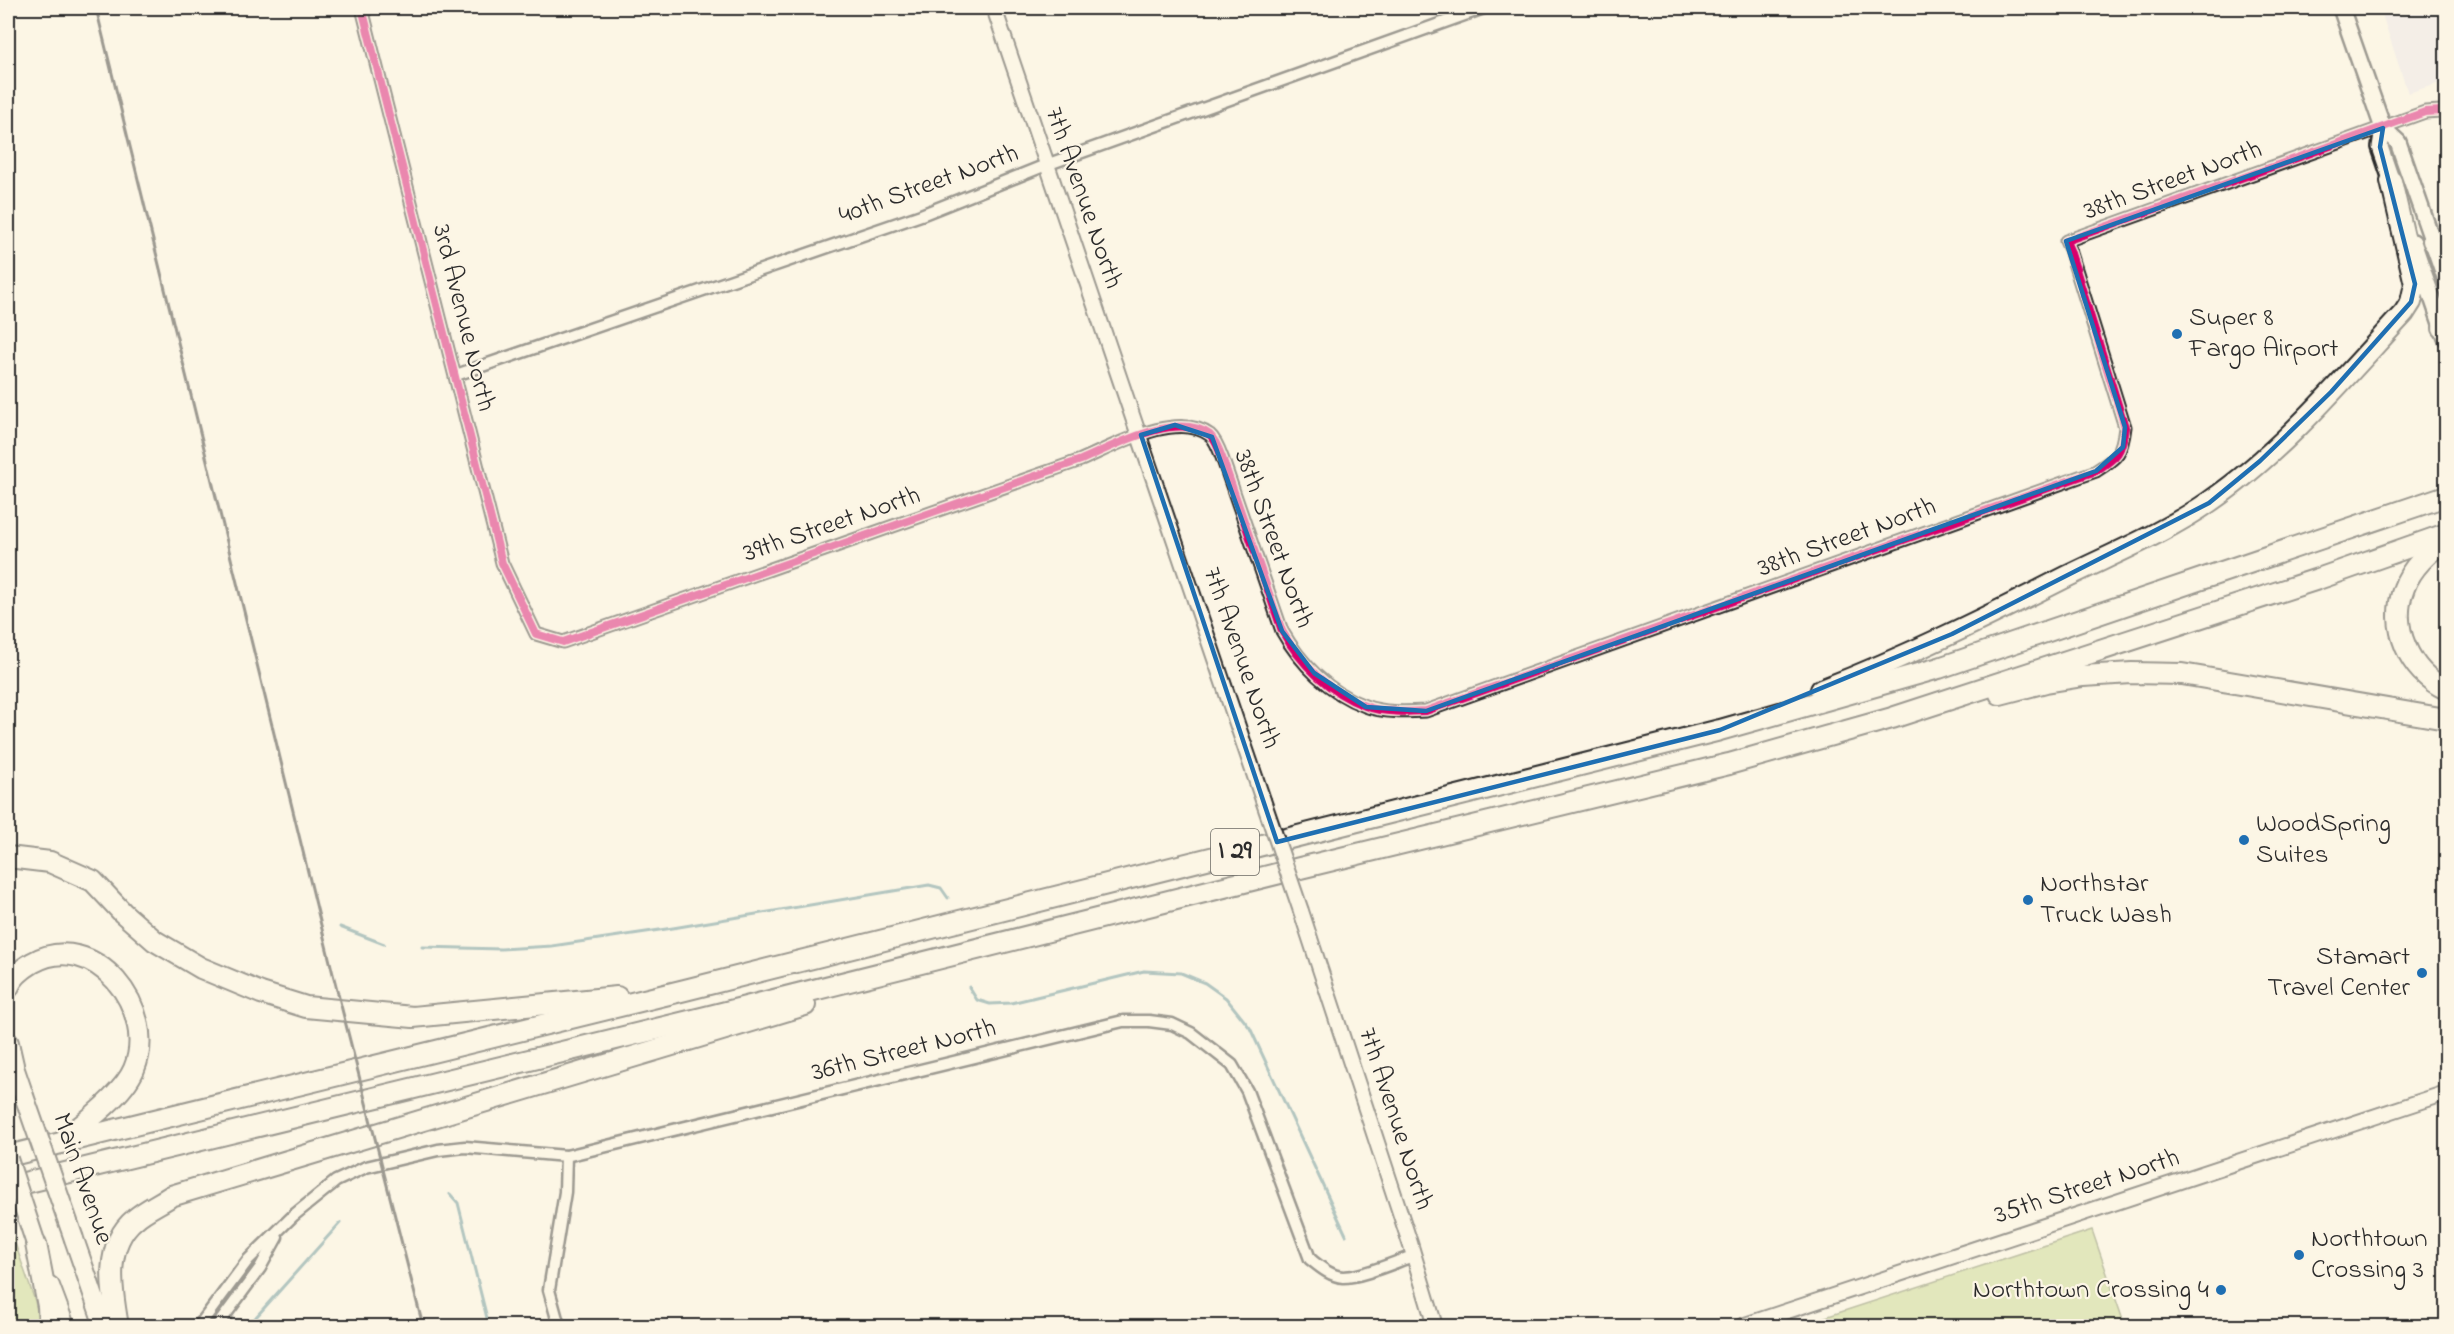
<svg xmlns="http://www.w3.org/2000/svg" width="2454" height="1334" font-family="'Indie Flower',sans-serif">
  <rect width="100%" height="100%" fill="#fcf5e5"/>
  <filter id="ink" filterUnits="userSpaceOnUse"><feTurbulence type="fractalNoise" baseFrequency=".0167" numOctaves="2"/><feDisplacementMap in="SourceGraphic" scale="12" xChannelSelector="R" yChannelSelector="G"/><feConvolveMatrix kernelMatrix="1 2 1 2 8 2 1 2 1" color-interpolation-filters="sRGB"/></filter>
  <g filter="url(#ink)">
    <polygon fill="#eae4e8" points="2380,8 2446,8 2446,81 2408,93"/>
    <g fill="#c3d489" stroke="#77805a" stroke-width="1.5">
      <polygon points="8,1223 35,1301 40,1326 8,1326"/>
      <polygon points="2092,1230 2125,1326 1798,1326"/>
    </g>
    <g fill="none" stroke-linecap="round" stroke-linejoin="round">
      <g stroke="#5b8b92" stroke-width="3">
        <polyline points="340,927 384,944"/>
        <polyline points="422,947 501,949 552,946 673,928 929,885 941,888 948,898"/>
        <polyline points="969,987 977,1000 990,1004 1011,1003 1144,971 1181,973 1205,983 1226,998 1250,1028 1346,1235"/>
        <polyline points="450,1194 458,1203 489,1326"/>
        <polyline points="248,1326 340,1223"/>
      </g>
      <g stroke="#2b2b2b" stroke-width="15">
        <g id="minor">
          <path d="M 362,8 L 502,563 L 536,634 L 563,642 L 1081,460 C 1114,446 1177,410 1210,435 C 1216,440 1220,452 1223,460 L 1282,631 C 1300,663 1329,693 1365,706 C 1383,713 1406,712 1426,711 L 2096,471 C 2118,457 2122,453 2125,427 L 2070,250 L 2066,241 L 2425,112 L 2441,111 L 2446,114"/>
          <polyline points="456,375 921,215 1046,165 1484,8"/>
          <path d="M 199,1326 L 248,1260 L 294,1215 L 336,1181 L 366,1167 L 438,1150 L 465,1147 L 566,1156 L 1123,1021 L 1149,1021 L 1172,1024 L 1191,1033 L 1232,1065 L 1247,1091 L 1310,1259 C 1319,1266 1330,1276 1343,1277 C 1362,1277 1395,1262 1413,1256"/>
          <polyline points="217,1326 260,1268 277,1237"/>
          <polyline points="559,1326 549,1290 565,1192 566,1156"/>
        </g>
      </g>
      <g stroke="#2b2b2b" stroke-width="18">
        <g id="tertiary">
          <path d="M 994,8 C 1082,272 1174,536 1263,800"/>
          <polyline points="1301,911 1410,1243 1435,1326"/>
          <polyline points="1742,1326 2446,1093"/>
        </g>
      </g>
      <g stroke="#2b2b2b" stroke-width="20">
        <g id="secondary">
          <polyline points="2341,8 2383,128 2398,142 2446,280"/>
          <polyline points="2383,128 2380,147 2395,191"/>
          <polyline points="2413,242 2446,338"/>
        </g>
      </g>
      <g stroke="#2b2b2b" stroke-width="22">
        <g id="primary">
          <polyline points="9,1052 24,1096"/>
          <polyline points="74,1239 104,1326"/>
          <polyline points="50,1286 65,1326"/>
        </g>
      </g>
      <g stroke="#2b2b2b" stroke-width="24">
        <g id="motorway">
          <polyline points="2433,241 2446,256"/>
          <polyline points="2443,328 2446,310"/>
          <path d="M 2446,540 C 2429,551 2411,568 2404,588 C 2389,626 2409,672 2446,689"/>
          <path d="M 1821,690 C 1906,657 1987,617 2068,576 C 2115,553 2166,532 2209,502 C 2282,452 2344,378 2404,313 L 2411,302 L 2415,284 L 2391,181"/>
          <polyline points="2000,694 2046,682 2083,676 2132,673 2182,674 2446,719"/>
          <polyline points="8,857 50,862 93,881 123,913 155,941 201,968 261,993 306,1007 413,1017 617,997"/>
          <path d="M 8,988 C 12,977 22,969 32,963 C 94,927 159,1010 134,1069 C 124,1093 88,1121 67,1137"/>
          <polyline points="8,1043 13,1065"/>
          <polyline points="8,1156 685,990 1720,730 1939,668 2446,496"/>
          <polyline points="8,1187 710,1016 1300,868 1729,764 1892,718 2318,579 2446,534"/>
          <polyline points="36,1244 48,1306 49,1326"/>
          <path d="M 118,1326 C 112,1292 103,1245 135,1219 C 145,1210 159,1204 171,1196 L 805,1005"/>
        </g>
      </g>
      <use href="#minor" stroke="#fcf5e5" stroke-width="10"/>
      <use href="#tertiary" stroke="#fcf5e5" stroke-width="14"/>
      <use href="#secondary" stroke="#fcf5e5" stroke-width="15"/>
      <use href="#primary" stroke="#fcf5e5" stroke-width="18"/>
      <use href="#motorway" stroke="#fcf5e5" stroke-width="20"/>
      <polyline stroke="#2b2b2b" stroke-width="3" points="96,8 333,974 423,1326"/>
      <g stroke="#2b2b2b" stroke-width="18" stroke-linecap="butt">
        <polyline id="tertiary-bridge" points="1263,800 1301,911"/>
      </g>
      <g stroke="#2b2b2b" stroke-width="22" stroke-linecap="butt">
        <g id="primary-bridge">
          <polyline points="24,1096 74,1239"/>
          <polyline points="8,1159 36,1244"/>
        </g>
      </g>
      <use href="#tertiary-bridge" stroke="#fcf5e5" stroke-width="14"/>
      <use href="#primary-bridge" stroke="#fcf5e5" stroke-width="18"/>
      <g stroke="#fcf5e5" stroke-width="11">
        <path id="cycleway" d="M 362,8 L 502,563 L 536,634 L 563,642 L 1081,460 C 1114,446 1177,410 1210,435 C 1216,440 1220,452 1223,460 L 1282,631 C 1300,663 1329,693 1365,706 C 1383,713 1406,712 1426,711 L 2096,471 C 2118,457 2122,453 2125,427 L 2070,250 L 2066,241 L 2425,112 L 2441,111 L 2446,114"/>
      </g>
      <use href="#cycleway" stroke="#d6006c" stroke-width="8"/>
    </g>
  </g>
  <path d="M0 0H2454V1334H0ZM 2383,128 L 2380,147 L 2415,284 L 2411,302 L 2331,392 L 2260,461 L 2209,503 L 1952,634 L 1720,730 L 1277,842 L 1141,435 L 1175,425 L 1212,437 L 1282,631 L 1314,673 L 1366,707 L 1426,711 L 2096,471 L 2123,447 L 2125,427 L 2066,241 Z" fill="#fcf5e5" fill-opacity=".55" fill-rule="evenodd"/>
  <path fill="none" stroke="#1f6fb2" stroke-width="4.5" stroke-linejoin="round" d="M 2383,128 L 2380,147 L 2415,284 L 2411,302 L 2331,392 L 2260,461 L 2209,503 L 1952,634 L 1720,730 L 1277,842 L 1141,435 L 1175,425 L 1212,437 L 1282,631 L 1314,673 L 1366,707 L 1426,711 L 2096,471 L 2123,447 L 2125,427 L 2066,241 Z"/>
  <g fill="#1f6fb2" stroke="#fcf5e5" stroke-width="2">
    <circle cx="2177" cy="334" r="6"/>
    <circle cx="2244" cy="840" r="6"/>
    <circle cx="2028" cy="900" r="6"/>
    <circle cx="2422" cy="973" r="6"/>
    <circle cx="2299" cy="1255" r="6"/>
    <circle cx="2221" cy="1290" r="6"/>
  </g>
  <g text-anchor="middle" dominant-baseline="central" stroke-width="4.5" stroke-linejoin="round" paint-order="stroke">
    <rect fill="#fcf5e5" stroke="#6a6863" stroke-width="1.5" x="1211" y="829" width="48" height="46" rx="4.5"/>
    <g font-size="26" font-weight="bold" fill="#2b2b2b">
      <text x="1235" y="852">I 29</text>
    </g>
    <g font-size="27" fill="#2b2b2b" stroke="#fcf5e5">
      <text transform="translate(2173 181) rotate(-20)">38th Street North</text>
      <text transform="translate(929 185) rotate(-20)">40th Street North</text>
      <text transform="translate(1083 198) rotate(71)">7th Avenue North</text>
      <text transform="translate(463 318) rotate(76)">3rd Avenue North</text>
      <text transform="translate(832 525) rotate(-19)">39th Street North</text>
      <text transform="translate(1847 538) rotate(-20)">38th Street North</text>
      <text transform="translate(1273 539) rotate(70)">38th Street North</text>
      <text transform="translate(1241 658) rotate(71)">7th Avenue North</text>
      <text transform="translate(904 1051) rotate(-14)">36th Street North</text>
      <text transform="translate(1395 1119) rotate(72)">7th Avenue North</text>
      <text transform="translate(82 1179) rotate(71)">Main Avenue</text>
      <text transform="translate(2087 1187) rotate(-18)">35th Street North</text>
    </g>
    <g font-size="27" fill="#2b2b2b" stroke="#fcf5e5" text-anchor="start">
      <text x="2189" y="318">Super 8<tspan x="2189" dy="31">Fargo Airport</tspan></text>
      <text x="2256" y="824">WoodSpring<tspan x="2256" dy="31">Suites</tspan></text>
      <text x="2040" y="884">Northstar<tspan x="2040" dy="31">Truck Wash</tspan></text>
      <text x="2410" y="957" text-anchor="end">Stamart<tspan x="2410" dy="31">Travel Center</tspan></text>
      <text x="2311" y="1239">Northtown<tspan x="2311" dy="31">Crossing 3</tspan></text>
      <text x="2209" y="1290" text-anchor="end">Northtown Crossing 4</text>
    </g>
  </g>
  <rect width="2454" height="1334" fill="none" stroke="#fcf5e5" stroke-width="30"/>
  <rect x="15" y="15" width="2424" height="1304" fill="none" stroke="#2b2b2b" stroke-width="2" filter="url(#ink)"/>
</svg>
